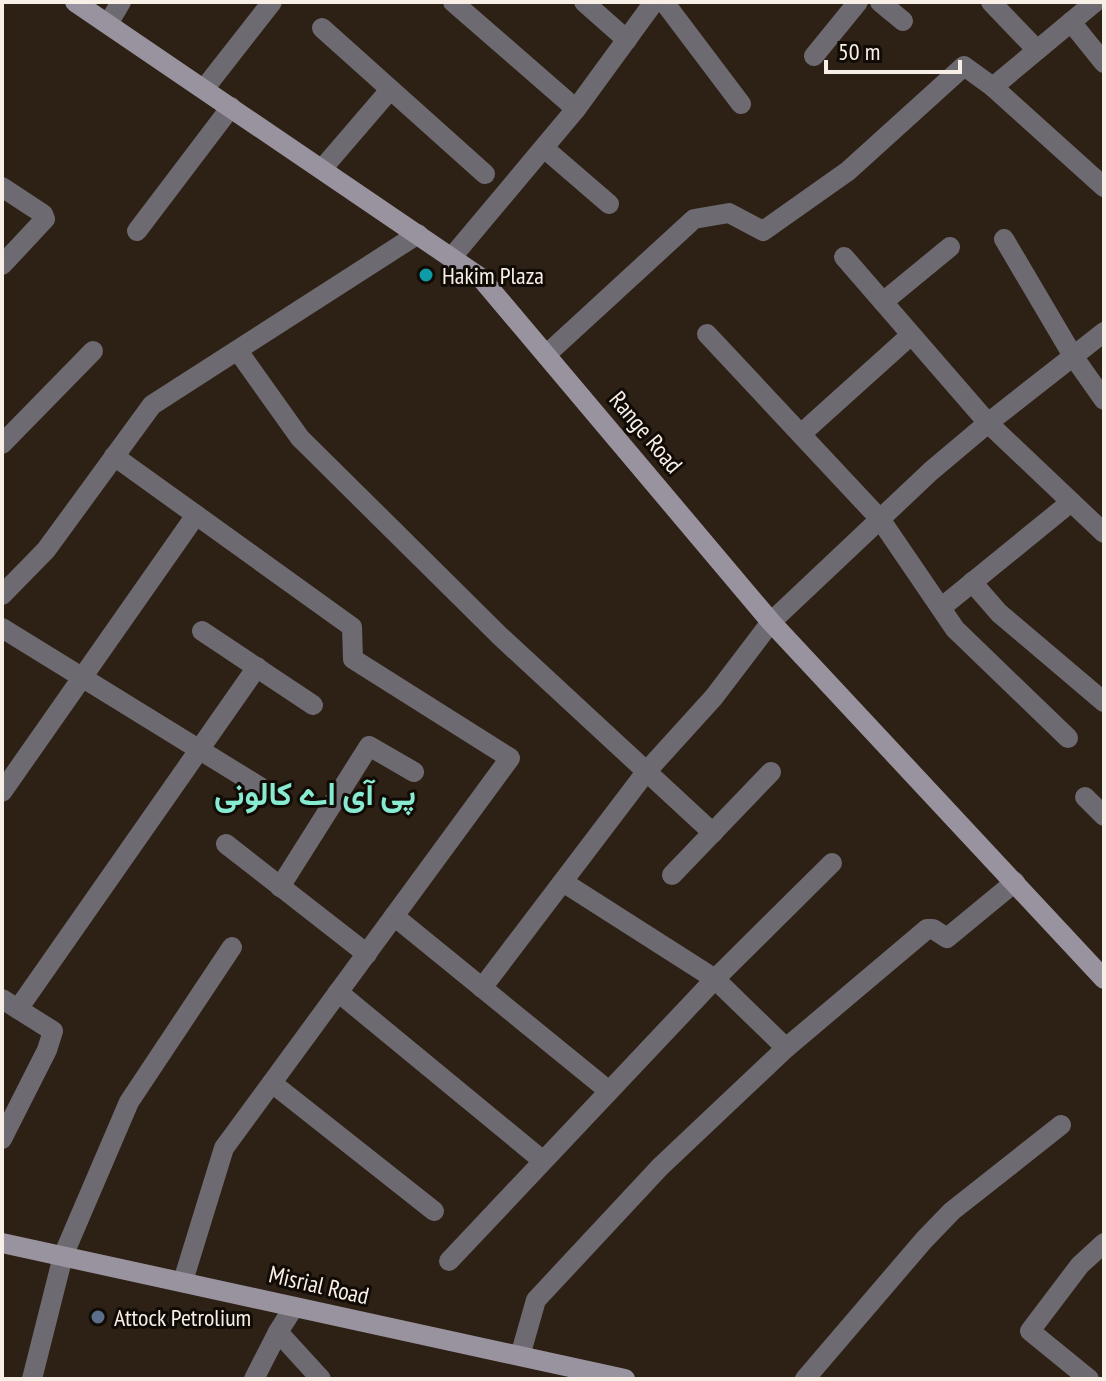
<svg xmlns="http://www.w3.org/2000/svg" width="1106" height="1381" font-family="'PT Sans Narrow',Vazirmatn,sans-serif">
  <rect width="100%" height="100%" fill="#2d2014"/>
  <g fill="none" stroke-linecap="round" stroke-linejoin="round">
    <g stroke="#6e6a72" stroke-width="20">
      <polyline points="453,2 576,109"/>
      <polyline points="584,2 627,40"/>
      <polyline points="664,2 741,104"/>
      <polyline points="880,2 903,21"/>
      <polyline points="991,2 1037,50"/>
      <polyline points="1071,22 1104,63"/>
      <polyline points="108,24 121,2"/>
      <polyline points="322,28 485,174"/>
      <polyline points="814,56 858,2"/>
      <polyline points="993,87 1095,2"/>
      <polyline points="204,89 272,2"/>
      <polyline points="544,148 609,204"/>
      <polyline points="322,169 389,91"/>
      <polyline points="2,187 43,214 45,219 2,265"/>
      <polyline points="137,231 231,107"/>
      <polyline points="1004,239 1073,356 1104,400"/>
      <polyline points="452,257 576,109 654,2"/>
      <polyline points="844,257 988,423 1104,533"/>
      <polyline points="883,302 950,247"/>
      <polyline points="707,334 880,519 955,629 1068,738"/>
      <polyline points="238,351 300,438 501,637 713,833"/>
      <polyline points="547,354 694,219 729,213 763,231 848,171 964,66 993,87 1104,187"/>
      <polyline points="801,434 911,335"/>
      <polyline points="2,444 93,351"/>
      <polyline points="114,456 352,627 353,659 510,758 224,1148 183,1281"/>
      <polyline points="972,582 999,613 1104,702"/>
      <polyline points="2,595 46,550 152,405 418,234"/>
      <polyline points="942,607 1071,502"/>
      <polyline points="2,628 260,787"/>
      <polyline points="202,631 313,705"/>
      <polyline points="2,792 196,515"/>
      <polyline points="1085,797 1104,816"/>
      <polyline points="226,844 367,954"/>
      <polyline points="672,875 771,772"/>
      <polyline points="563,882 715,979 786,1048"/>
      <polyline points="280,887 369,746 414,772"/>
      <polyline points="394,916 609,1091"/>
      <polyline points="482,988 646,772 714,697 771,622 931,471 988,423 1104,332"/>
      <polyline points="338,992 542,1160"/>
      <polyline points="2,999 53,1031 47,1050 2,1139"/>
      <polyline points="18,1009 257,667"/>
      <polyline points="272,1083 434,1211"/>
      <polyline points="449,1261 715,979 832,863"/>
      <polyline points="294,1307 278,1332 321,1379"/>
      <polyline points="520,1356 536,1300 660,1167 786,1048 927,929 933,929 947,938 1015,882"/>
      <polyline points="32,1379 63,1256 129,1102 232,947"/>
      <polyline points="254,1379 278,1332"/>
      <polyline points="805,1379 924,1240 952,1211 1061,1125"/>
      <polyline points="1089,1379 1030,1331 1080,1265 1104,1243"/>
    </g>
    <g stroke="#9993a0" stroke-width="20">
      <polyline points="75,2 481,278 771,622 1104,979"/>
      <polyline points="2,1243 625,1379"/>
    </g>
  </g>
  <circle fill="#0f9aa8" stroke="#110b06" stroke-width="3" cx="426" cy="275" r="8"/>
  <circle fill="#5c6f8a" stroke="#110b06" stroke-width="3" cx="98" cy="1317" r="8"/>
  <g text-anchor="middle" dominant-baseline="central" stroke-width="6" stroke-linejoin="round" paint-order="stroke">
    <g font-size="24" fill="#f8efe7" stroke="#110b06" text-anchor="start">
      <text x="442" y="275">Hakim Plaza</text>
      <text x="114" y="1317">Attock Petrolium</text>
    </g>
    <g font-size="24" fill="#f8efe7" stroke="#110b06">
      <text transform="translate(646 432) rotate(50)">Range Road</text>
      <text transform="translate(319 1285) rotate(13)">Misrial Road</text>
    </g>
    <g font-size="32" font-weight="bold" fill="#87ead1" stroke="#110b06">
      <text x="315" y="793">پی آی اے کالونی</text>
    </g>
  </g>
  <rect width="1106" height="1381" fill="none" stroke="#f8efe7" stroke-width="8"/>
  <path d="M826 60v12h134v-12" fill="none" stroke="#f8efe7" stroke-width="4"/>
  <text x="838" y="60" font-size="24" fill="#f8efe7" stroke="#110b06" stroke-width="6" paint-order="stroke">50 m</text>
</svg>
